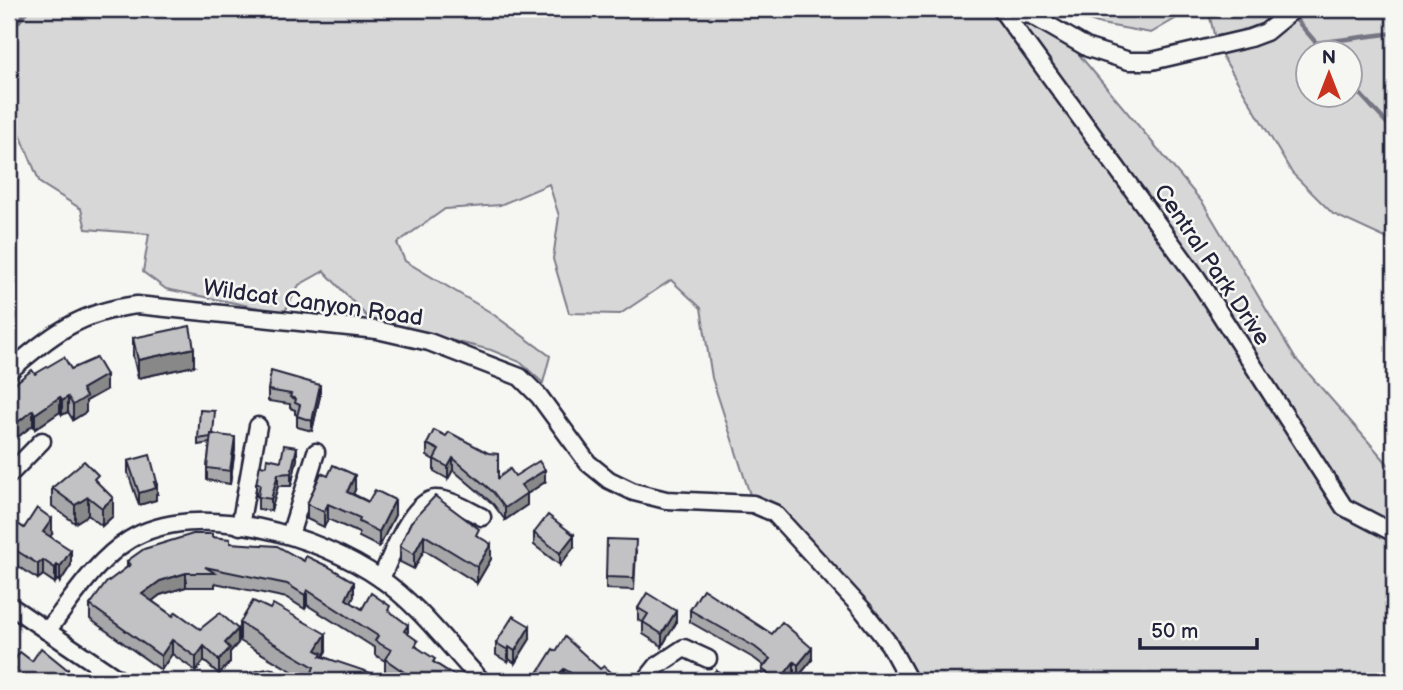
<svg xmlns="http://www.w3.org/2000/svg" width="1403" height="690" font-family="'Balsamiq Sans',sans-serif">
  <rect width="100%" height="100%" fill="#f6f6f2"/>
  <filter id="ink" filterUnits="userSpaceOnUse"><feTurbulence type="fractalNoise" baseFrequency=".0143" numOctaves="2"/><feDisplacementMap in="SourceGraphic" scale="14" xChannelSelector="R" yChannelSelector="G"/><feConvolveMatrix kernelMatrix="1 2 1 2 8 2 1 2 1" color-interpolation-filters="sRGB"/></filter>
  <g filter="url(#ink)">
    <g fill="#d7d7d7" stroke="#7c7c89" stroke-width="2" fill-rule="evenodd">
      <polygon points="9,9 1041,9 1203,203 1295,358 1394,471 1394,681 909,681 794,533 753,504 712,378 701,308 671,280 620,314 569,313 553,259 559,216 549,184 500,205 445,209 397,243 405,261 490,312 550,356 543,383 520,362 491,350 371,321 324,271 299,285 284,313 166,289 143,272 149,234 86,229 81,209 40,183 18,129 9,127"/>
      <polygon points="1058,9 1192,9 1151,33 1101,24"/>
      <path d="M 1208,9 L 1394,9 L 1394,242 L 1333,214 L 1292,173 L 1217,47 ZM 1308,52 L 1350,52 L 1350,94 L 1308,94 Z"/>
    </g>
    <g fill="none" stroke-linecap="round" stroke-linejoin="round">
      <g stroke="#757583" stroke-width="4.5">
        <polyline points="1293,16 1324,52"/>
        <polyline points="19,21 28,9"/>
        <polyline points="1316,43 1394,33"/>
        <polyline points="1350,83 1394,131"/>
      </g>
      <g stroke="#22223b" stroke-width="21">
        <g id="minor">
          <polyline points="1001,9 1197,278 1344,507 1394,533"/>
          <polyline points="1003,11 1031,15 1088,48 1129,61 1152,61 1250,38 1266,32 1294,9"/>
          <path d="M 9,371 C 53,334 79,312 137,305 L 377,330 L 429,342 L 520,377 L 539,396 L 588,463 L 609,480 L 634,492 L 666,500 L 753,504 L 774,513 L 862,609 L 889,644 L 909,681"/>
          <polyline points="9,475 42,441"/>
          <polyline points="240,526 258,426"/>
          <polyline points="290,535 316,452"/>
          <path d="M 381,579 C 389,560 412,500 435,499 C 451,499 468,510 482,517"/>
          <polyline points="9,605 121,681"/>
          <path d="M 47,631 C 71,601 95,561 129,540 C 198,498 320,536 381,579 C 420,606 449,647 482,681"/>
          <polyline points="255,681 270,678 273,681"/>
          <polyline points="645,681 657,666 684,648 708,659"/>
        </g>
      </g>
      <use href="#minor" stroke="#f6f6f2" stroke-width="16"/>
    </g>
    <g fill="#a7a7a9" stroke="#22223b" stroke-width="2">
      <polygon points="133,338 194,366 138,378 133,356"/>
      <polygon points="71,369 106,390 86,401 86,412 73,420 68,412 62,415 60,412 35,429 33,425 9,444 9,388 35,374"/>
      <polygon points="268,390 320,396 312,431 297,427 297,415 295,414 295,410 290,408 290,404 268,401"/>
      <polygon points="214,434 235,449 230,484 207,480 207,468 210,443 198,445 198,439"/>
      <polygon points="427,444 498,478 515,476 545,482 527,494 527,505 505,520 493,504 453,470 448,479 434,471 434,460 427,456"/>
      <polygon points="297,459 291,486 278,486 271,511 258,509 258,496 256,496 256,484 281,461"/>
      <polygon points="128,461 157,494 156,494 156,500 139,505 128,473"/>
      <polygon points="98,483 113,516 102,526 88,515 75,523 52,506 52,488"/>
      <polygon points="355,490 353,494 395,515 379,547 359,537 359,533 328,519 324,527 307,519 307,504"/>
      <polygon points="9,518 24,528 52,534 50,536 71,565 60,582 57,580 55,583 43,575 38,579 9,561"/>
      <polygon points="411,522 479,537 491,559 477,583 424,550 414,569 400,562 400,546"/>
      <polygon points="534,533 574,547 560,565 534,545"/>
      <polygon points="212,537 230,543 354,596 351,603 362,609 390,612 418,648 435,663 463,681 397,681 385,673 385,661 375,655 375,648 307,605 305,609 287,598 215,583 215,587 186,587 160,595 152,601 173,616 200,629 238,643 230,652 230,662 219,674 204,661 196,671 172,654 161,670 90,619 90,605 127,567 127,561"/>
      <polygon points="636,552 634,590 606,589 606,577"/>
      <polygon points="638,608 676,623 662,646 643,634 643,623 638,620"/>
      <polygon points="690,610 812,660 798,677 794,674 788,681 762,681 762,669 764,666 755,659 690,622"/>
      <polygon points="240,623 326,651 323,656 374,681 309,681 240,641"/>
      <polygon points="530,639 515,663 509,659 508,662 496,655 496,643"/>
      <polygon points="556,651 600,669 621,681 536,681 536,676"/>
      <polygon points="32,661 68,681 9,681 11,676 11,665"/>
      <polygon points="714,673 733,681 714,681"/>
    </g>
    <g fill="#888889" stroke="#22223b" stroke-width="2">
      <polygon points="194,348 194,366 138,378 138,360"/>
      <polygon points="106,375 106,390 86,401 86,412 73,420 73,405 82,389"/>
      <polygon points="320,385 320,396 312,431 312,421"/>
      <polygon points="60,397 60,412 35,429 35,414"/>
      <polygon points="68,397 68,412 62,415 62,401"/>
      <polygon points="33,410 33,425 9,444 9,429"/>
      <polygon points="235,437 235,449 230,484 230,471"/>
      <polygon points="297,447 297,459 291,486 291,473"/>
      <polygon points="453,458 453,470 448,479 448,467"/>
      <polygon points="545,470 545,482 527,494 527,505 505,520 505,508 521,485"/>
      <polygon points="278,474 278,486 271,511 271,499"/>
      <polygon points="355,475 355,490 347,507 347,492"/>
      <polygon points="154,482 157,482 157,494 156,494 156,500 139,505 139,493"/>
      <polygon points="88,497 88,515 75,523 75,505"/>
      <polygon points="113,498 113,516 102,526 102,508"/>
      <polygon points="395,500 395,515 379,547 379,532"/>
      <polygon points="328,504 328,519 324,527 324,512"/>
      <polygon points="52,519 52,534 43,546 43,532"/>
      <polygon points="424,535 424,550 414,569 414,554"/>
      <polygon points="574,535 574,547 560,565 560,553"/>
      <polygon points="491,544 491,559 477,583 477,567"/>
      <polygon points="71,550 71,565 60,582 60,567"/>
      <polygon points="43,560 43,575 38,579 38,564"/>
      <polygon points="57,565 57,580 55,583 55,568"/>
      <polygon points="186,573 186,587 160,595 142,609 142,594 160,581"/>
      <polygon points="354,582 354,596 346,614 346,599"/>
      <polygon points="307,590 307,605 305,609 305,595"/>
      <polygon points="676,611 676,623 662,646 662,634"/>
      <polygon points="408,625 408,639 404,631"/>
      <polygon points="530,626 530,639 515,663 515,651"/>
      <polygon points="238,629 238,643 230,652 230,662 219,674 219,660 225,643"/>
      <polygon points="326,634 326,651 322,658 316,650"/>
      <polygon points="172,640 172,654 161,670 161,656"/>
      <polygon points="204,646 204,661 196,671 196,657"/>
      <polygon points="509,647 509,659 508,662 508,650"/>
      <polygon points="812,648 812,660 798,677 798,665"/>
      <polygon points="794,662 794,674 788,681 779,681"/>
      <polygon points="564,669 564,681 559,681 559,674"/>
      <polygon points="68,670 68,681 60,681"/>
    </g>
    <g fill="#c2c2c4" stroke="#22223b" stroke-width="2">
      <polygon points="190,326 194,348 138,360 133,338"/>
      <polygon points="64,357 71,369 96,358 106,375 82,389 86,397 73,405 68,397 62,401 60,397 35,414 33,410 9,429 9,388 32,370 35,374"/>
      <polygon points="271,371 320,385 312,421 297,416 300,405 295,403 296,399 290,397 291,394 268,390"/>
      <polygon points="200,410 215,411 213,434 211,434 211,437 198,439"/>
      <polygon points="434,430 446,436 449,432 488,453 498,454 498,478 510,469 515,476 539,461 545,470 521,485 527,493 505,508 493,492 453,458 448,467 434,459 439,450 427,444"/>
      <polygon points="211,434 235,437 230,471 207,468"/>
      <polygon points="284,445 297,447 291,473 278,474 271,499 258,497 260,484 256,484 260,465 266,466 267,458 281,461"/>
      <polygon points="150,455 157,482 154,482 156,488 139,493 128,461"/>
      <polygon points="84,461 98,475 94,479 113,498 102,508 88,497 75,505 52,488"/>
      <polygon points="333,465 355,475 347,492 368,502 375,490 395,500 379,532 359,522 360,518 328,504 324,512 307,504 321,473 328,476"/>
      <polygon points="435,496 479,529 476,535 491,544 477,567 424,535 414,554 400,546 411,522"/>
      <polygon points="37,508 52,519 43,532 71,550 60,567 57,565 55,568 43,560 38,564 9,546 9,518 24,528"/>
      <polygon points="548,515 574,535 560,553 534,533"/>
      <polygon points="193,534 212,534 212,537 230,539 230,543 277,546 304,561 306,556 329,567 354,582 346,599 362,609 371,593 390,606 388,610 408,625 404,631 418,641 415,646 435,659 433,662 463,681 417,681 385,659 391,650 375,641 378,636 307,590 305,595 287,584 205,567 215,573 186,573 160,581 142,594 173,616 176,612 200,629 220,613 238,629 225,643 230,648 219,660 204,646 196,657 172,640 161,656 90,605 106,583 130,565 127,561 144,549"/>
      <polygon points="607,539 636,540 634,578 606,577"/>
      <polygon points="703,589 772,634 782,622 812,648 798,665 794,662 779,681 778,681 762,669 770,659 755,647 690,610"/>
      <polygon points="647,593 676,611 662,634 643,622 648,614 638,608"/>
      <polygon points="253,601 270,609 273,604 326,634 316,650 322,653 320,656 374,674 371,681 309,681 314,667 240,623"/>
      <polygon points="513,616 530,626 515,651 509,647 508,650 496,643"/>
      <polygon points="565,637 600,669 604,666 621,681 584,681 564,669 559,674 536,676 553,649 556,651"/>
      <polygon points="41,648 68,670 60,681 46,681 44,680 44,681 9,681 9,679 16,669 11,665 20,652 32,661"/>
      <polygon points="716,670 733,681 721,681 714,673"/>
    </g>
  </g>
  <g text-anchor="middle" dominant-baseline="central" stroke-width="5" stroke-linejoin="round" paint-order="stroke">
    <g font-size="23" fill="#22223b" stroke="#f6f6f2">
      <text transform="translate(1212 265) rotate(56)">Central Park Drive</text>
      <text transform="translate(313 303) rotate(8)">Wildcat Canyon Road</text>
    </g>
  </g>
  <rect width="1403" height="690" fill="none" stroke="#f6f6f2" stroke-width="35"/>
  <rect x="18" y="18" width="1368" height="655" fill="none" stroke="#22223b" stroke-width="2.5" filter="url(#ink)"/>
  <g transform="translate(1329 74)"><circle r="33" fill="#f6f6f2" stroke="#a1a1a9" stroke-width="2"/>
  <path d="M0-5L12 26L0 18L-12 26Z" fill="#c8321e"/>
  <text y="-10" font-size="19" font-weight="bold" text-anchor="middle" fill="#22223b">N</text>
  </g>
  <path d="M1140 638v10h117v-10" fill="none" stroke="#22223b" stroke-width="3.5"/>
  <text x="1151" y="638" font-size="21" fill="#22223b" stroke="#f6f6f2" stroke-width="5" paint-order="stroke">50 m</text>
</svg>
